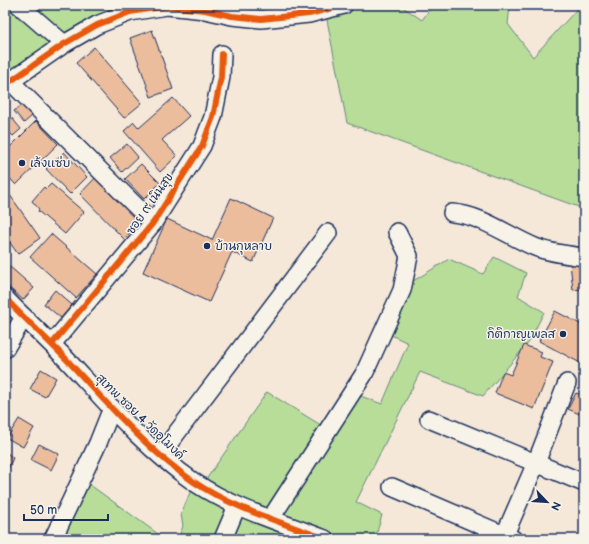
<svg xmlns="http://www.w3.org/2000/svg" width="589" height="544" font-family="'Balsamiq Sans','Playpen Sans Thai',sans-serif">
  <rect width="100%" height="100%" fill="#f5e8d9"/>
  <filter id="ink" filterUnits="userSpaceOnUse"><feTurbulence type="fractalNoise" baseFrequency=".025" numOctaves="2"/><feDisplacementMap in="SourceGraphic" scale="8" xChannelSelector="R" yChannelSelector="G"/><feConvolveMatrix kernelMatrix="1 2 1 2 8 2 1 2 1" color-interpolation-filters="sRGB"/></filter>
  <g filter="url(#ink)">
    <g fill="#b7dd99" stroke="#69867c">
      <polygon points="5,5 123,5 66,32 5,79"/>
      <polygon points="197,5 319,5 245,12"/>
      <polygon points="356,5 400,5 422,20 433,5 510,5 508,24 533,57 578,8 584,9 584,209 347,123 326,15"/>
      <polygon points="494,257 526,273 518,296 544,312 529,342 483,396 420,372 356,502 382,515 375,539 346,539 281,515 358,395 382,404 408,343 389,334 410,283 449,259 483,274"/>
      <polygon points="267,392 324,427 269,512 205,481"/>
      <polygon points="86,482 165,539 59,539"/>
      <polygon points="192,488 232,507 219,539 178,539 183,526 181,514"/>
      <polygon points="239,512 312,539 229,539"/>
    </g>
    <g fill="#ecbd9d" stroke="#1b2f5e">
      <polygon points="152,30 173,89 151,97 130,38"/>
      <polygon points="94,47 142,103 124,118 76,63"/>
      <polygon points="173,98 189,116 162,140 177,156 160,172 124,131 134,122 139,128"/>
      <polygon points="23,104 33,115 24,123 14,111"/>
      <polygon points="11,117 21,129 13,136 5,128 5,123"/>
      <polygon points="36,121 58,144 16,185 5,173 5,152"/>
      <polygon points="127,144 138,157 122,172 110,158"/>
      <polygon points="64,152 87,177 70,194 46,169"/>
      <polygon points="141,164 160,183 144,199 125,179"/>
      <polygon points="98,175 142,220 124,239 80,194"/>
      <polygon points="51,184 84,212 65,234 38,211 39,209 32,201 44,187 46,189"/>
      <polygon points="5,188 40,238 18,254 5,236"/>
      <polygon points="231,198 273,218 253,262 232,252 209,302 143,272 167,219 212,240"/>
      <polygon points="51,234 97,274 76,298 30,257"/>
      <polygon points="582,260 584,270 583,293 583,289 573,290 570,263"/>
      <polygon points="9,266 34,288 23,300 5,284 5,270"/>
      <polygon points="55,290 72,305 61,318 44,304"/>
      <polygon points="555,311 584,326 584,365 539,341"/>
      <polygon points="524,345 542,352 540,357 553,362 534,409 495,393 503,372 511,375"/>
      <polygon points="41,369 56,378 45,397 30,389"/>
      <polygon points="576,393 584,396 584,416 568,409"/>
      <polygon points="19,419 34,428 23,447 7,438"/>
      <polygon points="39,444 59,454 51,470 31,460"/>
      <polygon points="5,451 13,458 7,471 5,470"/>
    </g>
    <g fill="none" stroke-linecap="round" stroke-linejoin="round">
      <g stroke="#1b2f5e" stroke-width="20">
        <g id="minor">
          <polyline points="19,5 64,44"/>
          <polyline points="10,81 153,223"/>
          <polyline points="5,85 64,44 97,25 130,12 167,6 205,10 232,16 261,19 309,14 344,5"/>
          <path d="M 452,213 C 482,215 508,236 535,247 C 550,253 568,255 584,257"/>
          <path d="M 5,298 C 25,319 47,339 67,360 C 107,403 146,449 194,482 C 234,509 281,522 325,539"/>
          <polyline points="52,344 153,223 202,146 213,117 221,77 222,54"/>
          <polyline points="5,349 24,317"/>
          <polyline points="429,419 584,483"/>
          <polyline points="160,455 328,233"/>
          <polyline points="392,487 513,539"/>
          <polyline points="271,518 364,374 402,290 409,256 397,232"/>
          <polyline points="53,539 98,443 112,408"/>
          <polyline points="223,539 237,506"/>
          <polyline points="503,539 536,463 567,383"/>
        </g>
      </g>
      <use href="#minor" stroke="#f7f3e8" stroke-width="17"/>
      <g stroke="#f7f3e8" stroke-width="8">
        <g id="cycleway">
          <polyline points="5,85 64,44 97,25 130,12 167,6 205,10 232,16 261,19 309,14 344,5"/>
          <path d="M 5,298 C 25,319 47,339 67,360 C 107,403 146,449 194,482 C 234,509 281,522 325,539"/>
          <polyline points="52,344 153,223 202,146 213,117 221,77 222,54"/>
        </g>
      </g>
      <use href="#cycleway" stroke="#e8590c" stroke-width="6"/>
    </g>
  </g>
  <g fill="#1b2f5e" stroke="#f7f3e8" stroke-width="1.5">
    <circle cx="22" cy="163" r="4"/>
    <circle cx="207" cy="246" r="4"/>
    <circle cx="563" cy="334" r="4"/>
  </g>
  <g text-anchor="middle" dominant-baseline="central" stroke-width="3" stroke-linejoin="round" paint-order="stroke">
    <g font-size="12" fill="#1b2f5e" stroke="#f7f3e8" text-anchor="start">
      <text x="30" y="163">เล้งแซ่บ</text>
      <text x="215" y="246">บ้านกุหลาบ</text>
      <text x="555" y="334" text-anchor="end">กิติกาญเพลส</text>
    </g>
    <g font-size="12" fill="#1b2f5e" stroke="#f7f3e8">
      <text transform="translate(150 204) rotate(-55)">ซอย ๙ เนินสุข</text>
      <text transform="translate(140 417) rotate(44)">สุเทพ ซอย 4 วัดอุโมงค์</text>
    </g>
  </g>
  <rect width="589" height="544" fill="none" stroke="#f7f3e8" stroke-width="20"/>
  <rect x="10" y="10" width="569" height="524" fill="none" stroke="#1b2f5e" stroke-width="1.5" filter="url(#ink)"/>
  <g transform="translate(547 502) rotate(115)" stroke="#f7f3e8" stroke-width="3" paint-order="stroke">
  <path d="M0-3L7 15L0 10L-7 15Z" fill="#1b2f5e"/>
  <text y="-6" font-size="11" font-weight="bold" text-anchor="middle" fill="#1b2f5e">N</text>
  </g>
  <path d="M24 514v6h84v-6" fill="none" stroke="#1b2f5e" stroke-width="2"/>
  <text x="30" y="514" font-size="12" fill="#1b2f5e" stroke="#f7f3e8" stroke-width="3" paint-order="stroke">50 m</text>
</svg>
